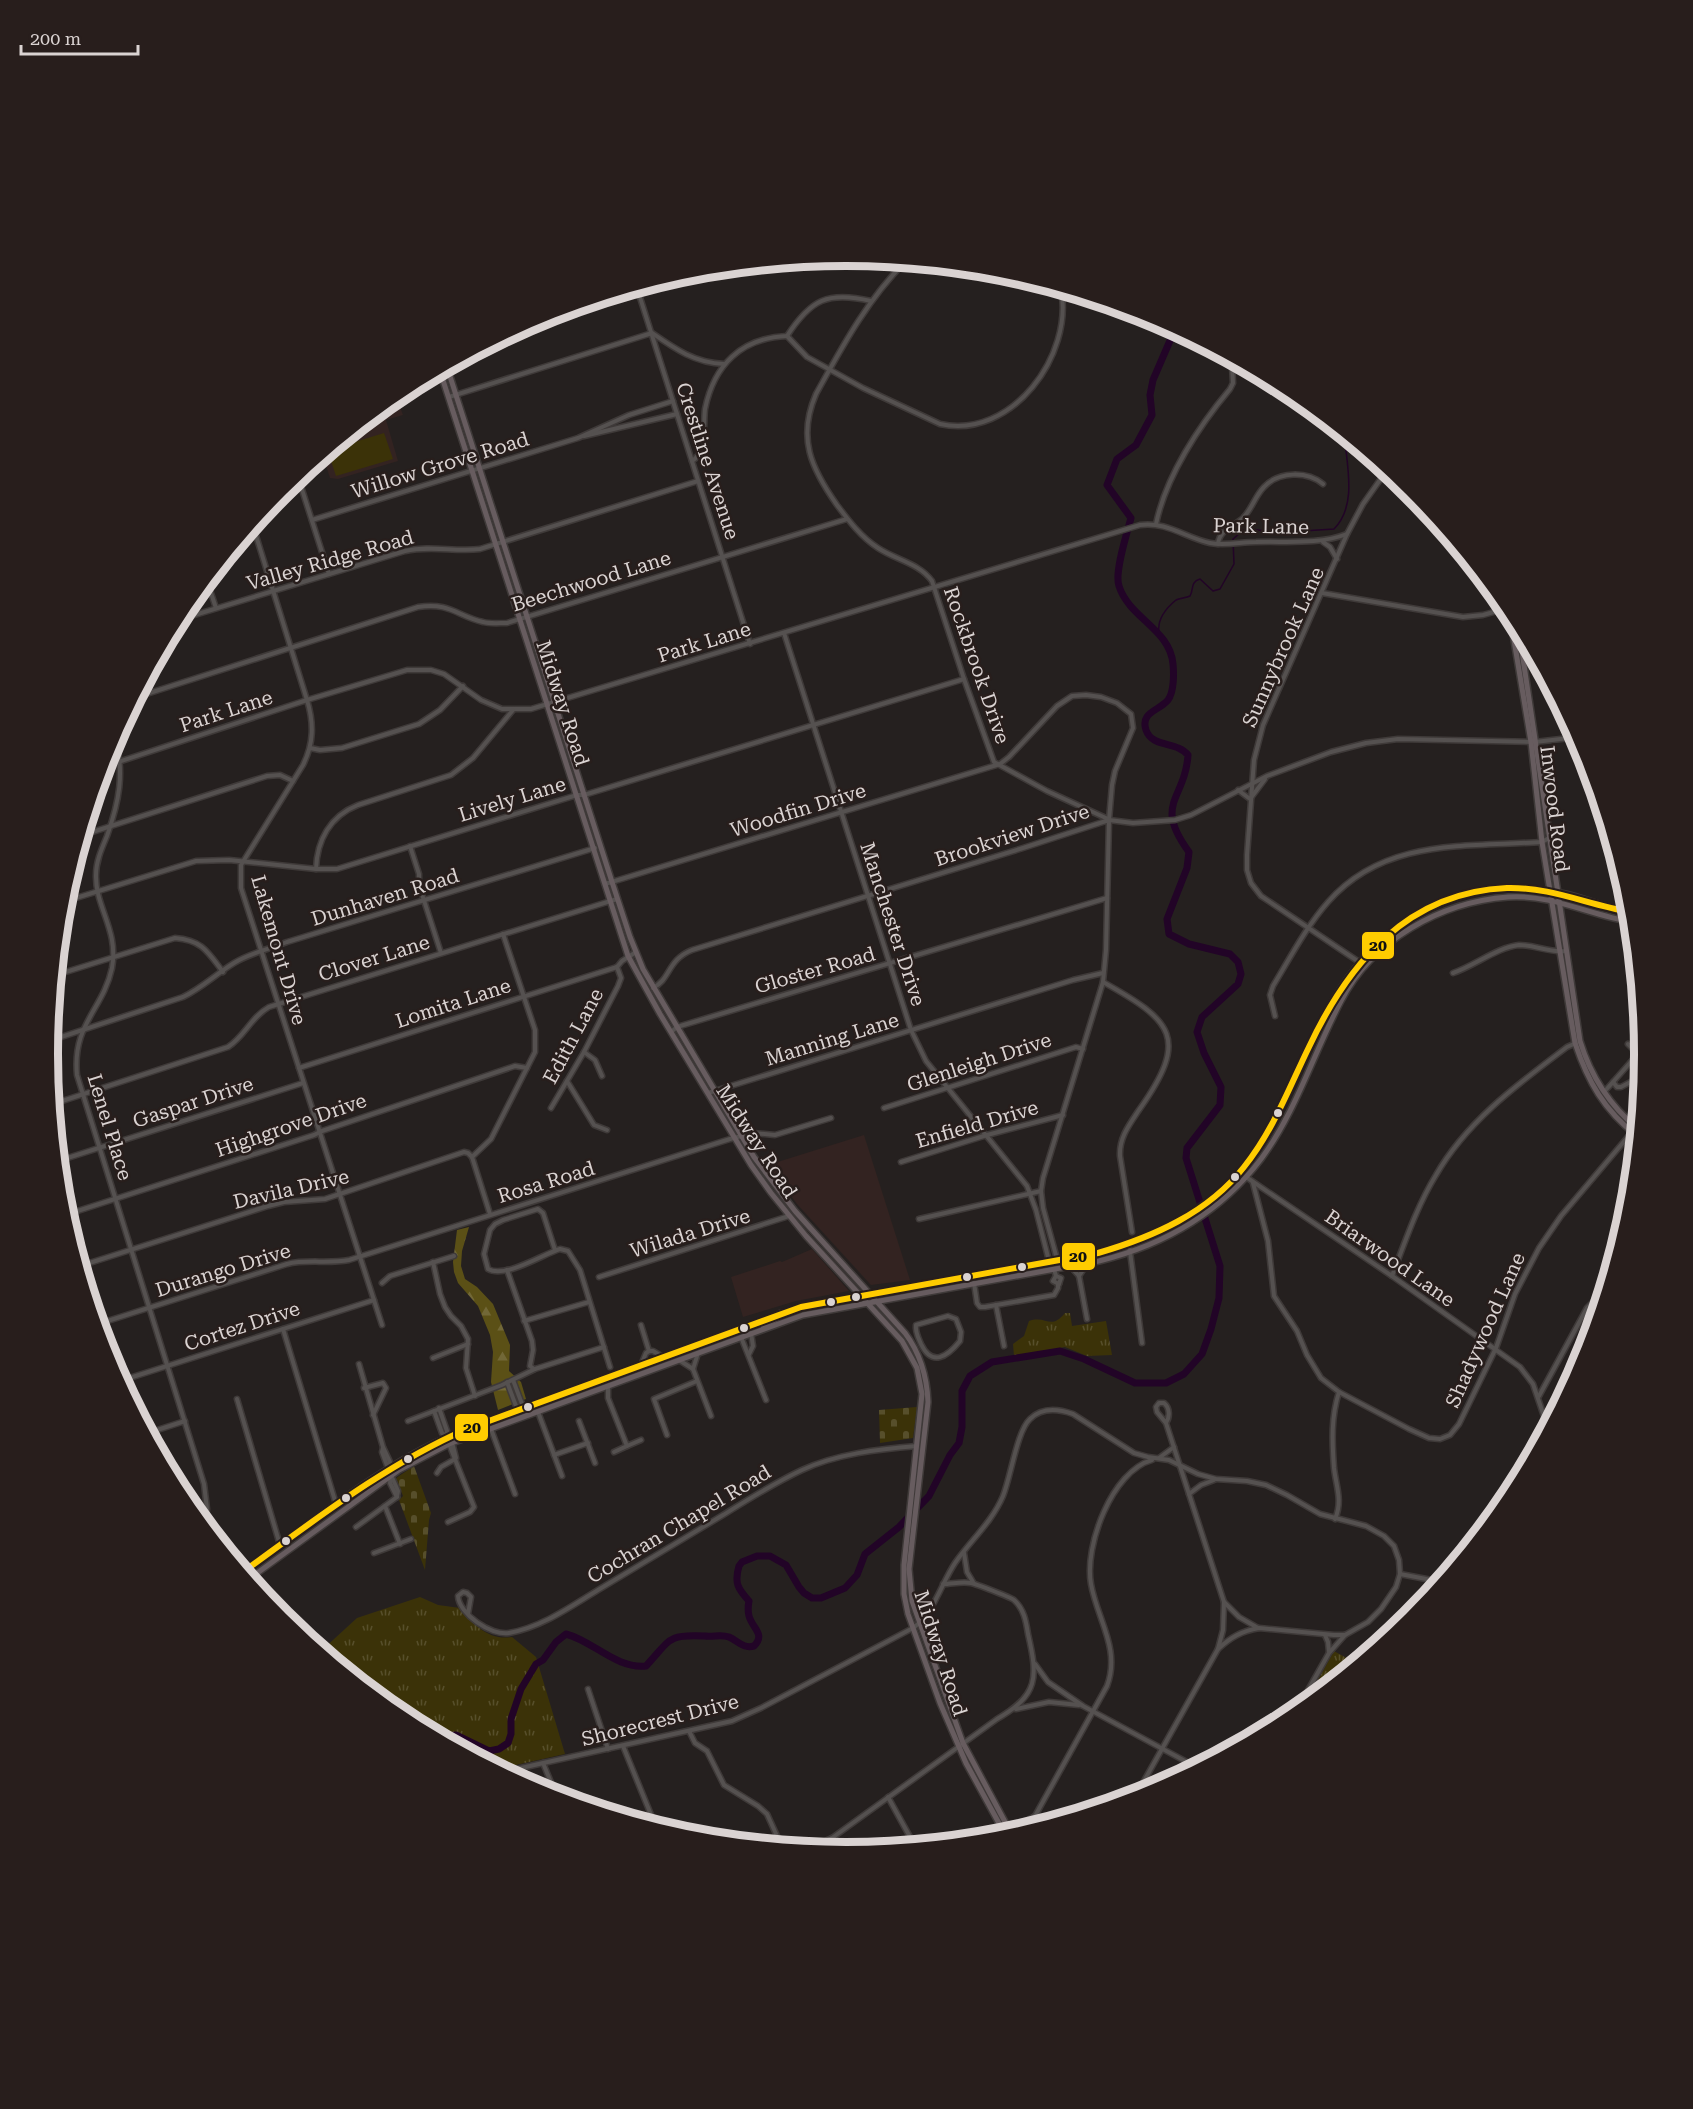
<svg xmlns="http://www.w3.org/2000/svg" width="1693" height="2109" font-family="'Roboto Serif',serif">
  <defs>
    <pattern id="forest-firs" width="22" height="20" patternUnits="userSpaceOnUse" patternTransform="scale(1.5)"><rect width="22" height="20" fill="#5b5016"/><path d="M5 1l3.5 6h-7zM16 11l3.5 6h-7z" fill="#726837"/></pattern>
    <pattern id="cemetery-stones" width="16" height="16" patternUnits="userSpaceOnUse" patternTransform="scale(1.5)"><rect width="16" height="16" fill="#3b3208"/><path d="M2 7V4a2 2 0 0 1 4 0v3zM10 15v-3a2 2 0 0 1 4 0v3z" fill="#574f2b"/></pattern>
    <pattern id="park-tufts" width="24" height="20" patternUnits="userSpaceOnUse" patternTransform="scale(1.5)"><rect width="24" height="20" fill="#3b3208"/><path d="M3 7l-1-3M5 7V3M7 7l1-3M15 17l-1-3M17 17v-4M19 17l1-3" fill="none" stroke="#574f2b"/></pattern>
  </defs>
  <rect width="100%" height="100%" fill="#25201f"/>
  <g fill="#332321">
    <polygon points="396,396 403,415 386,420 398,461 338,479 330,478 323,456"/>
    <polygon points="864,1135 910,1280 871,1285 797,1204 768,1165"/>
    <polygon points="812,1249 849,1291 796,1301 743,1317 731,1277 780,1261 782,1262"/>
  </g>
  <polygon fill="#3b3208" points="384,433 393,459 336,476 328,452 332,449"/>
  <polygon fill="url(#forest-firs)" points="469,1227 462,1251 461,1266 465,1279 477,1287 493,1304 510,1345 509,1371 521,1382 526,1399 498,1410 491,1382 493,1352 490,1335 478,1306 458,1283 454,1272 453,1262 457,1230"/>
  <g fill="url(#cemetery-stones)">
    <polygon points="917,1407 913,1438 880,1443 879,1410"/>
    <polygon points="414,1466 431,1513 429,1520 425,1570 399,1500 403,1496 396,1478"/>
  </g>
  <g fill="url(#park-tufts)">
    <path d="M 1065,1313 L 1070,1313 L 1072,1326 L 1106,1321 L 1112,1355 L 1087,1356 L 1065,1347 L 1014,1356 L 1013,1344 L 1024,1336 L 1029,1321 C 1047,1315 1050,1331 1065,1313 Z"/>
    <path d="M 420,1597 L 438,1605 L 460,1608 C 473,1625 490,1641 512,1637 L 536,1657 L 565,1754 L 498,1769 L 403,1718 L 321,1651 L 357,1618 Z"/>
    <polygon points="1334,1651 1357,1664 1310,1702 1307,1700"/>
  </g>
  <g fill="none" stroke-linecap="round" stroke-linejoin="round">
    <path stroke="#220427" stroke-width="1.5" d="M 1159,633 C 1157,620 1165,609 1176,600 C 1180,598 1186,598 1190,596 C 1194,589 1190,582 1200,579 L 1213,591 L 1220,589 L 1234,564 L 1233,539 L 1246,528 L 1264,531 L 1287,532 L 1334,529 C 1356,507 1348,470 1345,442 L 1346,437"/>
    <path stroke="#220427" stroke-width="7" d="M 437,1737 L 456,1735 L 489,1751 L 499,1749 L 508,1743 L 511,1734 L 511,1719 L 521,1689 L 536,1664 L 543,1660 L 556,1642 L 566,1634 C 593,1641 616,1669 646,1666 C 671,1639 667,1634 705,1636 C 714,1637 721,1634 729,1637 C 738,1641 743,1649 754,1646 C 766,1634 752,1628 749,1616 C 748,1612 748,1606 749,1601 C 738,1589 734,1583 739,1566 L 742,1562 L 757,1556 L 770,1556 L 786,1565 L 799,1587 L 804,1593 L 812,1598 L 821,1598 L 845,1588 L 857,1575 L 865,1554 L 899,1527 L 929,1496 L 950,1455 L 959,1443 L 962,1427 L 962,1391 L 970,1376 L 992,1362 L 1060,1351 L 1084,1359 L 1135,1383 L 1166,1383 L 1184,1374 L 1202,1354 L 1211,1329 L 1219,1298 L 1220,1266 L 1186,1158 L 1187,1148 L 1220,1105 L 1221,1087 L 1204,1053 L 1197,1032 L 1202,1017 L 1238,984 L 1241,974 L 1238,962 L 1230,954 L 1189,944 L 1169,934 L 1167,919 L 1187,868 L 1189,852 C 1153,803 1185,800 1188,755 C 1177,741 1152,748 1146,730 C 1140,712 1159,711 1168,700 C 1174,692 1174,674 1173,664 C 1170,629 1129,618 1119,586 C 1114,573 1127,533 1131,518 L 1107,485 L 1117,459 L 1136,445 L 1152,415 L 1150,395 L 1153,380 L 1175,329"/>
    <g stroke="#3f3a39" stroke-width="7">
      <g id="minor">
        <path d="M 905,262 C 867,300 842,347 816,394 C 797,438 811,468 837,505 C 849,521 861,537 878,548 C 896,560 919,563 932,581 L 964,679 L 994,762 L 1047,791 L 1108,819"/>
        <polyline points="637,288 750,644"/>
        <path d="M 787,336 L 807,357 L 863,388 L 940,424 C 1012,440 1074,355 1061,289"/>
        <path d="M 449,397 L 652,333 C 675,349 695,363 724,364"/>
        <polyline points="584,436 677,414"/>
        <path d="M 692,461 C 707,452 703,425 705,409 C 714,365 741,338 787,336 C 811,299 828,291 871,301"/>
        <polyline points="298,477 329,574"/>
        <polyline points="312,520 578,438 629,415 673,401"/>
        <path d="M 1156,524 C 1166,476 1199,426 1230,389 L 1233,383 L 1232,365"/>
        <path d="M 253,526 L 307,700 C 314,723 314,743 303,765 L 241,865 L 241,888 L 382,1325"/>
        <polyline points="1347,534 1263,725 1254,760 1247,855 1247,870 1251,883 1261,896 1365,966"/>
        <polyline points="1323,542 1330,547 1337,559"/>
        <path d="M 1218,544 C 1219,530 1234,526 1243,518 C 1252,509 1255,496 1264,487 C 1279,471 1307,471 1323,484"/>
        <polyline points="207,581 216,608"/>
        <polyline points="1322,593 1463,617 1483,615 1508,608"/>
        <path d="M 178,620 L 405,551 C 430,545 455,552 480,549 L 698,481"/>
        <polyline points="784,633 911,1030 926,1061 1027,1186 1036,1210 1049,1261"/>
        <path d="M 137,697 L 418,607 C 450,602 457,616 483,622 C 490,624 499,623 507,623 L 847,519"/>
        <path d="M 115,738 C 125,773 119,802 107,836 C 102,848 96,861 96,875 C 95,907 119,930 112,968 C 103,1010 72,1024 77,1075 L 204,1484 L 207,1509 L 205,1526"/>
        <polyline points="310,748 320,750 342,748 419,724 440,710 463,686"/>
        <path d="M 103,767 L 307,700 L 407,670 L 431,670 L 444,674 L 481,700 L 502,709 L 531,709 L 1140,525 C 1166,521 1186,538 1210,543 C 1225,546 1241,542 1256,542 C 1287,541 1318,545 1347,534 L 1363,504 L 1387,470"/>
        <polyline points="1238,790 1250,799 1265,779"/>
        <polyline points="83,835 267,776 280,775 293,781"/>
        <polyline points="410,846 419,874 419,885 441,953"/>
        <path d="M 316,869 C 317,840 330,816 358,805 L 451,775 L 473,758 L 513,710"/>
        <polyline points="605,884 1000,764 1009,757 1057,706 1072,696 1086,695 1101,697 1117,703 1131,714 1133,728 1115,771 1112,785 1109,820 1106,950 1103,982 1043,1178 1041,1191 919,1219"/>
        <polyline points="63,902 196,861 229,860 316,869 337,869 577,795 584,795 964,679"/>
        <polyline points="617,967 622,961 636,952"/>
        <path d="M 1453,973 C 1474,966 1498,947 1519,945 C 1536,945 1549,953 1566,951"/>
        <path d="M 56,975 L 175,938 C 202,940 208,952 223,972"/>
        <path d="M 1103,982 C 1173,1021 1190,1038 1139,1110 C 1129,1125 1119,1138 1120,1156 L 1132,1232"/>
        <path d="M 653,988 C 671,979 667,960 692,950 L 1023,848 L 1109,820 L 1133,823 L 1175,820 L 1191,815 L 1267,776 L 1331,752 L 1366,743 L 1398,739 L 1535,742 L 1578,737"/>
        <path d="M 1275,1016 L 1270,995 L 1273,986 C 1290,958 1306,927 1328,902 C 1384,838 1465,847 1542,842 L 1549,838"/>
        <polyline points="671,1032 677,1027 1107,898"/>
        <path d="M 49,1041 L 183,997 C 202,988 216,974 234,963 C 250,953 270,949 287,942 L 595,848"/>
        <polyline points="1628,1044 1638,1054"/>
        <polyline points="584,1052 595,1060 602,1076"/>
        <polyline points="299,1068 617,967"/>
        <polyline points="567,1081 594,1125 607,1130"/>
        <polyline points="1613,1082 1644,1047"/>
        <polyline points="1604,1092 1613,1082 1617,1087 1621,1087 1638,1078 1639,1073 1631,1062"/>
        <polyline points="708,1093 1073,980 1103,973"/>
        <path d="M 53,1104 L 228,1047 C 245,1036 251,1017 269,1007 L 617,899"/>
        <polyline points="551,1108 584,1052 618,986 621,978 617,967"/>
        <polyline points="884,1108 1076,1047 1083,1049"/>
        <polyline points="472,1157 491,1139 535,1052 535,1030 503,934"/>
        <polyline points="472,1157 490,1214"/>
        <polyline points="58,1161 303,1083"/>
        <polyline points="901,1162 987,1135 1063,1115"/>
        <polyline points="1246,1177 1392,1276 1520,1367 1533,1384 1548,1428"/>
        <polyline points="1253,1183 1268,1241 1274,1296 1297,1331 1307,1355 1321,1378 1339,1392 1409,1429 1429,1438 1440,1439 1450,1435 1459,1424 1496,1348 1515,1294 1539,1248 1561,1216 1632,1132"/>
        <polyline points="1041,1191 1043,1208 1057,1259"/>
        <polyline points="65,1215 314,1135 322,1131 515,1066 527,1068"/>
        <polyline points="1129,1244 1142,1343"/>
        <path d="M 555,1250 L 543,1213 L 538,1209 L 503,1220 L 495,1224 L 490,1230 L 484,1254 L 488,1269 C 505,1279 543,1254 560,1249 L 568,1251 L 580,1270 L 610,1367"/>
        <polyline points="433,1262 440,1294 445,1307 451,1316 461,1326 468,1339 466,1368 475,1396"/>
        <polyline points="80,1266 268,1206 284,1202 325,1199 464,1152 468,1153 472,1157"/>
        <polyline points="1071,1267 1079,1276 1087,1319"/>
        <polyline points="1054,1269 1056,1276 1053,1281 1059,1284"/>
        <polyline points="507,1270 532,1341 533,1350 530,1366 534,1369"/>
        <polyline points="1056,1276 1061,1278 1059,1284"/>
        <polyline points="1079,1276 1087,1264"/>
        <path d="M 1392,1276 C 1405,1242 1417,1206 1436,1175 C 1467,1121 1518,1084 1567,1047 L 1576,1043"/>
        <polyline points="599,1277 789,1216"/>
        <polyline points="382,1283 390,1276 454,1256"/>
        <polyline points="974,1283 977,1303 980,1307 985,1307 1054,1295 1058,1288 1058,1284"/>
        <polyline points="996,1305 1004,1346"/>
        <path d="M 948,1316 L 956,1319 L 961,1332 L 960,1341 C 947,1357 932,1367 921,1344 C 918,1337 915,1332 916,1325 Z"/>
        <polyline points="524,1321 589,1302"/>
        <path d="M 98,1324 L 287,1264 C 307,1259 328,1264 349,1260 L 730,1139 L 753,1133 L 775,1135 L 831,1118"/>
        <polyline points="641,1325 649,1351"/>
        <polyline points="283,1329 336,1504"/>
        <polyline points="741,1337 766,1400"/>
        <polyline points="649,1351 653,1351 663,1357"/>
        <polyline points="698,1353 693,1369 711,1416"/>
        <polyline points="749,1354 753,1346 751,1333"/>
        <polyline points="433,1358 468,1344"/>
        <polyline points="679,1360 693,1369"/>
        <polyline points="359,1364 383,1447 390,1462 388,1468"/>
        <polyline points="641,1365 646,1353 649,1351"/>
        <polyline points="513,1380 522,1404 521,1409"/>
        <polyline points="120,1381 374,1300"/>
        <polyline points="507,1382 516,1406 521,1409"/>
        <polyline points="608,1386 608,1398 627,1446 614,1452"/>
        <polyline points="364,1388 383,1383 386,1388 373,1415"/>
        <polyline points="1539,1396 1587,1308 1595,1300 1603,1297"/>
        <polyline points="237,1399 280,1545"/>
        <polyline points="439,1408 447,1431 446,1437"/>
        <polyline points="434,1411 442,1433 445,1436"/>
        <polyline points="538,1412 562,1476"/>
        <polyline points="408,1421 502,1385 535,1369 604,1347"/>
        <polyline points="579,1421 595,1463"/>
        <polyline points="491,1429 515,1494"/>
        <polyline points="148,1433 185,1421"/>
        <polyline points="667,1435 654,1399 697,1381"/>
        <polyline points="449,1444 453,1446 456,1458"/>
        <polyline points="627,1446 641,1440"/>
        <polyline points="383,1448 382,1452 388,1468"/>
        <polyline points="554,1455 588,1443"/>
        <polyline points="1159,1458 1174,1447"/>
        <polyline points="437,1473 441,1467 455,1459"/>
        <polyline points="391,1475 398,1491 397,1496"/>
        <polyline points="391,1476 390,1483 397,1497"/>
        <polyline points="1517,1486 1521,1470 1527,1467"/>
        <polyline points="1189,1494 1201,1485 1214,1480"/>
        <polyline points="385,1506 400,1544"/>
        <path d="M 1335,1519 C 1343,1501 1336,1486 1334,1468 C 1332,1441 1331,1417 1339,1392"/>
        <polyline points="448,1522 470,1512 474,1507 449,1444"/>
        <polyline points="356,1527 397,1497"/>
        <polyline points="374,1553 411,1539"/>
        <polyline points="964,1553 967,1572 973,1582"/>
        <polyline points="1400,1574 1442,1582"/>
        <polyline points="1224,1602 1239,1617 1258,1628"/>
        <path d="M 468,1614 L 471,1597 L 467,1593 L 463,1592 L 458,1596 C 459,1614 491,1636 509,1633 C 542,1627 570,1607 598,1590 C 640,1565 681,1540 723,1515 C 749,1499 774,1483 802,1470 C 836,1454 879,1449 917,1446"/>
        <polyline points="1325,1635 1328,1642 1329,1652"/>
        <polyline points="1035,1664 1048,1682 1083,1706 1198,1768"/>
        <polyline points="588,1689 608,1749"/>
        <polyline points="1016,1709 1049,1702 1079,1705"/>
        <polyline points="1294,1715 1329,1653 1345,1635"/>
        <polyline points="689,1731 695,1743 707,1751 724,1785 758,1806 767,1814 782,1847"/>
        <polyline points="623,1746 656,1827"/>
        <polyline points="543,1763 557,1797"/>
        <path d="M 503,1772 L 732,1721 L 761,1708 L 913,1628 C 934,1613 941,1584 955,1563 C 971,1540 992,1522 1003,1496 C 1011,1476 1017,1431 1030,1419 C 1042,1407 1059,1409 1073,1414 L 1134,1453 L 1148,1457 L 1169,1460 L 1198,1474 L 1216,1479 L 1247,1481 L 1266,1485 L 1287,1495 L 1320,1514 L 1366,1526 L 1384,1536 L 1394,1546 L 1399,1560 L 1400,1574 L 1396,1587 L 1381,1609 L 1368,1622 L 1345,1635 L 1334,1635 L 1259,1628 C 1242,1631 1231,1637 1218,1649"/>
        <polyline points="888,1797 915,1846"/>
        <path d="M 1135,1797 L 1218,1649 L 1223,1630 L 1224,1602 L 1166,1423 L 1157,1412 L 1156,1407 L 1159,1403 L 1164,1403 C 1170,1408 1170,1417 1166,1423"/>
        <polyline points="1030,1829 1035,1816"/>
        <path d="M 1004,1833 L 1035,1816 L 1107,1686 C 1121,1649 1097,1619 1091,1584 C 1084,1546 1112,1471 1152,1460"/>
        <polyline points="832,1838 832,1852"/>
        <path d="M 807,1849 L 832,1838 L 997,1719 C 1039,1695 1038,1677 1028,1634 C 1026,1621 1024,1609 1014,1600 C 1010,1597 976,1584 971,1583 C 962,1581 952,1584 943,1584"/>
      </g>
    </g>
    <g stroke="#3f3a39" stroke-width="8">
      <g id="major">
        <path d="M 447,367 L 612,882 L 630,937 L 643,969 L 754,1157 L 795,1211 L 905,1333 C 920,1353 927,1377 928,1402 L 909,1569 L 912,1601 L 963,1743 L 1012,1835"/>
        <polyline points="440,371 628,956 660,1014 751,1165 771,1193 806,1236 902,1341 917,1368 922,1394 904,1565 904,1594 908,1614 940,1703 966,1763 1006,1836"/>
        <path d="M 1509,610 L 1531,742 L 1542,842 L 1575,1043 C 1588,1082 1604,1110 1637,1136"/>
        <path d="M 1518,625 L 1580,1041 C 1591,1077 1609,1105 1638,1129"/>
        <polyline points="763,1326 780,1317 781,1313"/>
        <path d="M 243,1572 C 315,1521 384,1461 467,1429 L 801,1307 L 1098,1253 C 1162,1237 1221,1204 1258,1149 C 1270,1133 1278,1114 1286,1097 C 1318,1029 1342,962 1408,920 C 1435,903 1466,892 1497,889 C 1520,887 1543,889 1565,894 C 1587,899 1608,909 1631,912"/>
        <path d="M 249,1579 L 399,1470 L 449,1444 L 803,1315 L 1099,1261 C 1164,1245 1220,1213 1261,1159 C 1296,1112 1314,1052 1341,1001 C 1372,940 1441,902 1508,897 C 1551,894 1590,915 1632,922"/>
      </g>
    </g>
    <use href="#minor" stroke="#555150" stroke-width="4"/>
    <use href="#major" stroke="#675c5f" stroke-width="5"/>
    <g stroke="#281e1c" stroke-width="10">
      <path id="bus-1" d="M 243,1572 C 315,1520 385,1465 467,1429 L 801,1307 L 1098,1253 C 1153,1237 1208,1213 1244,1167 C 1273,1131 1289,1088 1309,1047 C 1348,964 1407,892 1507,888 C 1553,887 1587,905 1631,912"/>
    </g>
    <use href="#bus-1" stroke="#fc0" stroke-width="6"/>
  </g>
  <g fill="#dad3d2" stroke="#281e1c" stroke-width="2">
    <circle cx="1278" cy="1113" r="5"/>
    <circle cx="1235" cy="1177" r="5"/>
    <circle cx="1022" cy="1267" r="5"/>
    <circle cx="967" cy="1277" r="5"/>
    <circle cx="856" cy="1297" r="5"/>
    <circle cx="831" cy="1302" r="5"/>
    <circle cx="744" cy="1328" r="5"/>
    <circle cx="528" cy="1407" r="5"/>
    <circle cx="408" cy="1459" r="5"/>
    <circle cx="346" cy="1498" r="5"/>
    <circle cx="286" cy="1541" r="5"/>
  </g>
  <g text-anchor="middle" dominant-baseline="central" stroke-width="5" stroke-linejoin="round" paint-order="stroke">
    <g font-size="20" fill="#dad3d2" stroke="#281e1c">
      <text transform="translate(708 461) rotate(72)">Crestline Avenue</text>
      <text transform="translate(440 465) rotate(-17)">Willow Grove Road</text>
      <text transform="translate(1261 526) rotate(1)">Park Lane</text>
      <text transform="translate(330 560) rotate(-16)">Valley Ridge Road</text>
      <text transform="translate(591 581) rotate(-17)">Beechwood Lane</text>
      <text transform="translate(704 642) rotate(-17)">Park Lane</text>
      <text transform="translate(1283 647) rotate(-66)">Sunnybrook Lane</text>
      <text transform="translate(977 665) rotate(71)">Rockbrook Drive</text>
      <text transform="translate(563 703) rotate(72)">Midway Road</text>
      <text transform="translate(226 711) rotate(-18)">Park Lane</text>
      <text transform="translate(512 799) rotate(-17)">Lively Lane</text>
      <text transform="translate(1555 809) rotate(83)">Inwood Road</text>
      <text transform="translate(798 810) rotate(-17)">Woodfin Drive</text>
      <text transform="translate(1012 835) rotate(-18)">Brookview Drive</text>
      <text transform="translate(385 897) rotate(-17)">Dunhaven Road</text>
      <text transform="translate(893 924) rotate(72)">Manchester Drive</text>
      <text transform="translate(279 950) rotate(74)">Lakemont Drive</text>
      <text transform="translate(374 958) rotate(-17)">Clover Lane</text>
      <text transform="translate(815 970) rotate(-16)">Gloster Road</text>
      <text transform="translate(453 1003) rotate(-18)">Lomita Lane</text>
      <text transform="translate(573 1036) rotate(-62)">Edith Lane</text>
      <text transform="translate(832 1039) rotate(-17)">Manning Lane</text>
      <text transform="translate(979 1062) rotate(-18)">Glenleigh Drive</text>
      <text transform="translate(193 1102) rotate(-18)">Gaspar Drive</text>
      <text transform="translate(977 1124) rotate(-16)">Enfield Drive</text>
      <text transform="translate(291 1125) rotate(-19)">Highgrove Drive</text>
      <text transform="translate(110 1127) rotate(73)">Lenel Place</text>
      <text transform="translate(757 1141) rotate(57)">Midway Road</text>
      <text transform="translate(546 1182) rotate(-17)">Rosa Road</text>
      <text transform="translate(291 1189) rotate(-13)">Davila Drive</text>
      <text transform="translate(690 1233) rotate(-17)">Wilada Drive</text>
      <text transform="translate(1390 1258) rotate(35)">Briarwood Lane</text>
      <text transform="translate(223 1270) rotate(-17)">Durango Drive</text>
      <text transform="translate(242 1326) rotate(-18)">Cortez Drive</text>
      <text transform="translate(1485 1330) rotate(-66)">Shadywood Lane</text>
      <text transform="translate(679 1524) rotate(-31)">Cochran Chapel Road</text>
      <text transform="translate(941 1653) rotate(72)">Midway Road</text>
      <text transform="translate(660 1720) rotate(-14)">Shorecrest Drive</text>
    </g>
  </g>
  <path d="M0 0H1693V2109H0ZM58 1054a788 788 0 1 1 1576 0a788 788 0 1 1-1576 0Z" fill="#281e1c" fill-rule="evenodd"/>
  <path fill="none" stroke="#dad3d2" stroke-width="8" d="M58 1054a788 788 0 1 1 1576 0a788 788 0 1 1-1576 0Z"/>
  <g stroke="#281e1c" stroke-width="2">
    <rect x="1361" y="931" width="34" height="29" rx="6" fill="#fc0"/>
    <rect x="1061" y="1242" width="35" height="29" rx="6" fill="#fc0"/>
    <rect x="454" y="1413" width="35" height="29" rx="6" fill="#fc0"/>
  </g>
  <g font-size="16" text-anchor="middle" font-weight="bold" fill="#111">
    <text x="1378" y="951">20</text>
    <text x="1078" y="1262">20</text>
    <text x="472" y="1433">20</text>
  </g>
  <path d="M21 45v9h117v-9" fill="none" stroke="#dad3d2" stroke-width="3"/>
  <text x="30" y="45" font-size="18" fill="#dad3d2" stroke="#281e1c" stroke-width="4.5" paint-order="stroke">200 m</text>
</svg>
